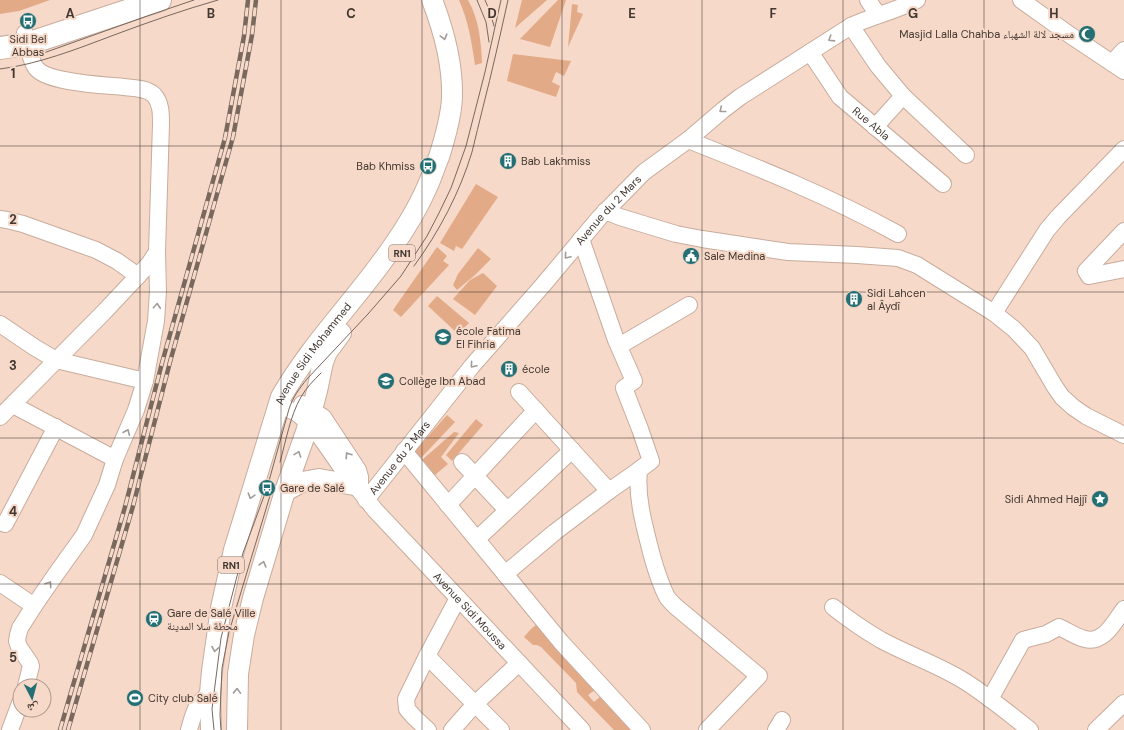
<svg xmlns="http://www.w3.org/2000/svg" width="1124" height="730" font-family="'DM Sans','Noto Naskh Arabic',sans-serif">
  <rect width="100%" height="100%" fill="#f6d9c8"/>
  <g fill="#e3aa88">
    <polygon points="0,0 50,0 19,11 0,14"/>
    <path d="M 459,0 L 468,0 C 479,19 481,41 482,63 L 475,65 C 472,43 468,20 459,0 Z"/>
    <polygon points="522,0 547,0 515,28"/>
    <polygon points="558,0 566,0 550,47 520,39"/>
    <polygon points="572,4 578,5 577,12 583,14 568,47"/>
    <polygon points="513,54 571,61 564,76 556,72 552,82 560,86 556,97 507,81"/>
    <polygon points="476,184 498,197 462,249 456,246 454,251 440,243"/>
    <polygon points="437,247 447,256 443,261 449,265 401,317 393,310"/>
    <polygon points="478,248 491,259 475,275 457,290 453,285 458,274"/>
    <polygon points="483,273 497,286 475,315 453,299 470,280"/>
    <polygon points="437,296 469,323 458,334 428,306"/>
    <polygon points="447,415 455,422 421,458 414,452"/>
    <polygon points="476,419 483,425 452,461 446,455"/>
    <polygon points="454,432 459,433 441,457 448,464 435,475 422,460"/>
    <polygon points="536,625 595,690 588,695 594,702 601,696 631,730 614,730 577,692 576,683 541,647 537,645 533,645 524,637 531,629"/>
  </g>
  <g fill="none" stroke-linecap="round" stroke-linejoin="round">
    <g stroke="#c8ac9d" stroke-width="18">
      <g id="minor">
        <polyline points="868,0 878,15"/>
        <polyline points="1021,0 1070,35 1124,71"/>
        <polyline points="851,26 878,66 903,96 966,155"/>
        <path d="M 25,33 C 27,43 30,60 36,68 C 47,83 105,85 124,87 C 133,88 147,88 154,95 C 161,103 161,113 161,124 L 157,252 L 158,291 L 156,321 L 145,381 L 136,410 L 115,459 L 107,485 L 84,535 L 56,574 L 34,606 L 20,628 L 18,635 L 17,641 L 19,647 L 30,663 L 31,666 L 26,686"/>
        <path id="s1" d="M 810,52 L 840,97 L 943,184"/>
        <polyline points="1112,63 1124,50"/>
        <polyline points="875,127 903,96"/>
        <path d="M 688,140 C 759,168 831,197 898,234"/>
        <polyline points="605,211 620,217 676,234 702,239 788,252 857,255 898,258 917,265 994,313 1014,329 1032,348 1055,387 1062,397 1073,407 1086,416 1124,435"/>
        <polyline points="0,219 7,220 23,224 96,250 117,261 138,276"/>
        <polyline points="1124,231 1086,271 1089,276 1124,269"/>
        <path d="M 581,239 L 616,340 L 634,381 L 624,388 L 640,429 L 651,461 L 639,470 C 636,499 645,528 652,556 C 656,570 660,584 667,597 C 669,600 672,603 675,606 L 759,676 L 707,730"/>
        <polyline points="994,313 1047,230 1058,217 1124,149"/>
        <polyline points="0,324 34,347 56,360 145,381"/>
        <polyline points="619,346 689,305"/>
        <polyline points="519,392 609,491"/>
        <polyline points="302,404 323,417 358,470 360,477 360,491"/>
        <polyline points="13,405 115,459"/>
        <path id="s2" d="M 278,405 L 295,412 L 309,423 L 321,438 L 351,481 L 360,491 L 375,510 L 458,598 L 582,730"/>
        <polyline points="0,417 105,311 149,264 157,252"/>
        <polyline points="404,451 561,642 642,730"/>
        <polyline points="462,462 507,510"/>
        <path id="s3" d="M 366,500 L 472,366 L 543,285 L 600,217 L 644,172 L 688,140 L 723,110 L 740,97 L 851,26 C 872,16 896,11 917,0"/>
        <polyline points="448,505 536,410"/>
        <polyline points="5,524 56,427"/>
        <polyline points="477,539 572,450"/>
        <polyline points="505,574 555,532 609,491 639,470"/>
        <polyline points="0,583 34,606"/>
        <path d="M 833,607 C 848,619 864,630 881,640 C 907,654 936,664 961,679 C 986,694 1008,713 1030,730"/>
        <polyline points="427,656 501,730"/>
        <path d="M 990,699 L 1023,640 L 1046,634 L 1059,627 C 1068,631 1076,637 1085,639 C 1104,644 1115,621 1124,609"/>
        <polyline points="10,730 20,703"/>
        <path d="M 189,730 C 194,712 195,705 210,693"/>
        <polyline points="428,730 414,717 407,709 406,699 427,656 458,598"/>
        <polyline points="452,730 475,704 519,663"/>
        <polyline points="776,730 782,720"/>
        <polyline points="1096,730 1124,703"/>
      </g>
    </g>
    <g stroke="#c8ac9d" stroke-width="22">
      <g id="major">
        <polyline points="285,491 302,482 319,479 354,485"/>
        <path id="s4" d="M 211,730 L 210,693 L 212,671 L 221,608 L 234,550 L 281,397 C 309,348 348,308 381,263 C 399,239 416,213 428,185 C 432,176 435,166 439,157 C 445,138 451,118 452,98 C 453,64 444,31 432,0"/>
        <polyline points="237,730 238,674 244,635 253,598 285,491 306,432 317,391 323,362 327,352 341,333"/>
      </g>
    </g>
    <g stroke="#c8ac9d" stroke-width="24">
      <polyline id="highway" points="0,48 27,44 160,0"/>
    </g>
    <use href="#minor" stroke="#fff" stroke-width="16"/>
    <use href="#major" stroke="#fff" stroke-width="20"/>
    <use href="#highway" stroke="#fff" stroke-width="22"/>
    <g stroke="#79685e" stroke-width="1">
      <polyline points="477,0 486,22 489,42"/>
      <polyline points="485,0 490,12 494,26"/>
      <polyline points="38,55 147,16 194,0"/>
      <path d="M 0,69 C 39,64 77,49 114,35 C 149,22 183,10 218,0"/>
      <path d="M 414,266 C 439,232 460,192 472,152 C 476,137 479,122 483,107 C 492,72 500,36 508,0"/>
      <path d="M 280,462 C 286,441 290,416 301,397 C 306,388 314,380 321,373"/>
      <path d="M 214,730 L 212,709 L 221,638 L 243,553 L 267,488 L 289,409 C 293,397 299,389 307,379 L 368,314 L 401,276 L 427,236 L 439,213 L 451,188 L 466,146 L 485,72 L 501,0"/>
      <polyline points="221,730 220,715 222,668 229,632 272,489"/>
    </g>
    <g stroke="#79685e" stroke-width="4.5">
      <g id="rail">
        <polyline points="60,730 125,507 162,363 225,138 244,36 248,0"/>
        <polyline points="68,730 133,506 170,362 233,137 252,35 256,0"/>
      </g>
    </g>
    <use href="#rail" stroke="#f6d9c8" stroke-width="3" stroke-dasharray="9" stroke-linecap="butt"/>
  </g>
  <defs><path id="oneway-chevron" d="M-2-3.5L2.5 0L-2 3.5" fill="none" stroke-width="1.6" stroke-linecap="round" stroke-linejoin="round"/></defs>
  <g stroke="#a19c98">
    <use href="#oneway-chevron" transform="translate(444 37) rotate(75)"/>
    <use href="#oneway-chevron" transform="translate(831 39) rotate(148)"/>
    <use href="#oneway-chevron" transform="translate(722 110) rotate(141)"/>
    <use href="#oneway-chevron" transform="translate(567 256) rotate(130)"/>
    <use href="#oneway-chevron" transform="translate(157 306) rotate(-85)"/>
    <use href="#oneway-chevron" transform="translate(473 365) rotate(130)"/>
    <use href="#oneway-chevron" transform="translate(127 432) rotate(-67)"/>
    <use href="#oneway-chevron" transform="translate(298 454) rotate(-70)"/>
    <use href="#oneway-chevron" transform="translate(348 455) rotate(-123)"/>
    <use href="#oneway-chevron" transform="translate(251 496) rotate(107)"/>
    <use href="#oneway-chevron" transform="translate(263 564) rotate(-74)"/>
    <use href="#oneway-chevron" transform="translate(49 584) rotate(-56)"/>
    <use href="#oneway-chevron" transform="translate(215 649) rotate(99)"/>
    <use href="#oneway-chevron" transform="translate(237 691) rotate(-88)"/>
  </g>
  <path fill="none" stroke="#433831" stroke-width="1" stroke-opacity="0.55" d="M 140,0 L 140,730M 281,0 L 281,730M 422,0 L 422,730M 562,0 L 562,730M 702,0 L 702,730M 843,0 L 843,730M 984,0 L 984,730M 0,146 L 1124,146M 0,292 L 1124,292M 0,438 L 1124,438M 0,584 L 1124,584"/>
  <defs>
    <g id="bus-disc" transform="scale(0.9)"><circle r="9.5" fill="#246f74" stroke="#f6d9c8"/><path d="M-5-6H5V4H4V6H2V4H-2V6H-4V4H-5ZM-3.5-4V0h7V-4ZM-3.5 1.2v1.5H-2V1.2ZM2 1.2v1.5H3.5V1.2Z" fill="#fff"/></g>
    <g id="mosque-disc" transform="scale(0.9)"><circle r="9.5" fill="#246f74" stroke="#f6d9c8"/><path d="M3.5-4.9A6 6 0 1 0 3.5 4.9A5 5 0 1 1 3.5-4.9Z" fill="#fff"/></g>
    <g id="building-disc" transform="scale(0.9)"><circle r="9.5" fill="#246f74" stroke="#f6d9c8"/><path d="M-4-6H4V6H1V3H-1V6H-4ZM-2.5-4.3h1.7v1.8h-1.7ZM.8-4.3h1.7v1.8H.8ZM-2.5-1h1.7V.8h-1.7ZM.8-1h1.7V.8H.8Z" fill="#fff"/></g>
    <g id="civic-disc" transform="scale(0.9)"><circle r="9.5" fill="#246f74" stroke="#f6d9c8"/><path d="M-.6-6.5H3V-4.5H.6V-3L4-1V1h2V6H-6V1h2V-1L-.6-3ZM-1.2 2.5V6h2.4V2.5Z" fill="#fff"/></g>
    <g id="school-disc" transform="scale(0.9)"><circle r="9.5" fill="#246f74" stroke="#f6d9c8"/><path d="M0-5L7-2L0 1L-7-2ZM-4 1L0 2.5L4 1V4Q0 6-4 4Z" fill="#fff"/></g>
    <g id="sight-disc" transform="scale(0.9)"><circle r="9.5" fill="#246f74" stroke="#f6d9c8"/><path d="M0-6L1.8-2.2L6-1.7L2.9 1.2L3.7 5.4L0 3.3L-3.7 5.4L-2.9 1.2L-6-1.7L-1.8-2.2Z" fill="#fff"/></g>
    <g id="station-disc" transform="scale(0.9)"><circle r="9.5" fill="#246f74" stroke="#f6d9c8"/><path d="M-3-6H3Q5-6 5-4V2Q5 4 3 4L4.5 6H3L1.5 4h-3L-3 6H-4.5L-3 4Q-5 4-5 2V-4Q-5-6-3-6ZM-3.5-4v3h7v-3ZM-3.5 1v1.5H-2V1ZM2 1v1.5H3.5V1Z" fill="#fff"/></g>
    <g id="stadium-disc" transform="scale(0.9)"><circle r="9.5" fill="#246f74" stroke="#f6d9c8"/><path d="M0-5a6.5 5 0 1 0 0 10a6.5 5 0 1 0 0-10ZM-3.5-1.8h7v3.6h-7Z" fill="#fff"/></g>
  </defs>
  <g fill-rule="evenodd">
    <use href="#bus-disc" x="28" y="21"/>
    <use href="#mosque-disc" x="1087" y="34"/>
    <use href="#building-disc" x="508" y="161"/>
    <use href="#bus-disc" x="428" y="166"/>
    <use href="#civic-disc" x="691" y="256"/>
    <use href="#building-disc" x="854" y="299"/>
    <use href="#school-disc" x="443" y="337"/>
    <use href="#building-disc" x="509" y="369"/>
    <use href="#school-disc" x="386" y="381"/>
    <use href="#bus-disc" x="267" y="488"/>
    <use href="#sight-disc" x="1100" y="499"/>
    <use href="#station-disc" x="154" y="619"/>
    <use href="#stadium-disc" x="135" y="698"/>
  </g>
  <g text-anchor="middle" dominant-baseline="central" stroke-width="4" stroke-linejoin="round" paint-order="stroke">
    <g fill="#f6d9c8" stroke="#79685e" stroke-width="1">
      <rect x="389" y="245" width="26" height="16" rx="3"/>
      <rect x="218" y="557" width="26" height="16" rx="3"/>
    </g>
    <g font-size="10" font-weight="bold" fill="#433831">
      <text x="402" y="253">RN1</text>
      <text x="231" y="565">RN1</text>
    </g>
    <g font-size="11" fill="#433831" stroke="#f6d9c8" text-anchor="start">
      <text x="1074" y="34" text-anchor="end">Masjid Lalla Chahba مسجد لالة الشهباء</text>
      <text x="28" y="39" text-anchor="middle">Sidi Bel<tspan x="28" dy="13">Abbas</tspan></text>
      <text x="521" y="161">Bab Lakhmiss</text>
      <text x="415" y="166" text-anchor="end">Bab Khmiss</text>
      <text x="704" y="256">Sale Medina</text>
      <text x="867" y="293">Sidi Lahcen<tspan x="867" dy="13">al Âydî</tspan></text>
      <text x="456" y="331">école Fatima<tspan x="456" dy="13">El Fihria</tspan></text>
      <text x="522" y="369">école</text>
      <text x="399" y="381">Collège Ibn Abad</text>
      <text x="280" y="488">Gare de Salé</text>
      <text x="1087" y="499" text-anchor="end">Sidi Ahmed Hajjî</text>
      <text x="167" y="613">Gare de Salé Ville<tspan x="167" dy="13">محطة سلا المدينة</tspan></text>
      <text x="148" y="698">City club Salé</text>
    </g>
    <g font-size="11" fill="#433831" stroke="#f6d9c8">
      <text stroke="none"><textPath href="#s1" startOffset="95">Rue Abla</textPath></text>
      <text stroke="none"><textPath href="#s3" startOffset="378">Avenue du 2 Mars</textPath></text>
      <text stroke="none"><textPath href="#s4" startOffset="396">Avenue Sidi Mohammed</textPath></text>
      <text stroke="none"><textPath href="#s3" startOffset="54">Avenue du 2 Mars</textPath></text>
      <text stroke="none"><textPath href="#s2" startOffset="284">Avenue Sidi Moussa</textPath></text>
    </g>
  </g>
  <g font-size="13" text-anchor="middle" font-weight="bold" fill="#433831" stroke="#f6d9c8" stroke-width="4" stroke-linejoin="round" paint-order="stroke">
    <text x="70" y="18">A</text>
    <text x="211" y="18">B</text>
    <text x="351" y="18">C</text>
    <text x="492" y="18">D</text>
    <text x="632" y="18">E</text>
    <text x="773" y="18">F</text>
    <text x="913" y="18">G</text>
    <text x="1054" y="18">H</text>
    <text x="13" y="78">1</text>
    <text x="13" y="224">2</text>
    <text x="13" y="370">3</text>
    <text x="13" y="516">4</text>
    <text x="13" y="662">5</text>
  </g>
  <g transform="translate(32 698) rotate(174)"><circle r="19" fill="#f6d9c8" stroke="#ae998c"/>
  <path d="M0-3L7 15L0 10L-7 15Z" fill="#246f74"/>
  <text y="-6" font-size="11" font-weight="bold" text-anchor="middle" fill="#433831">ش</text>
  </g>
</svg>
